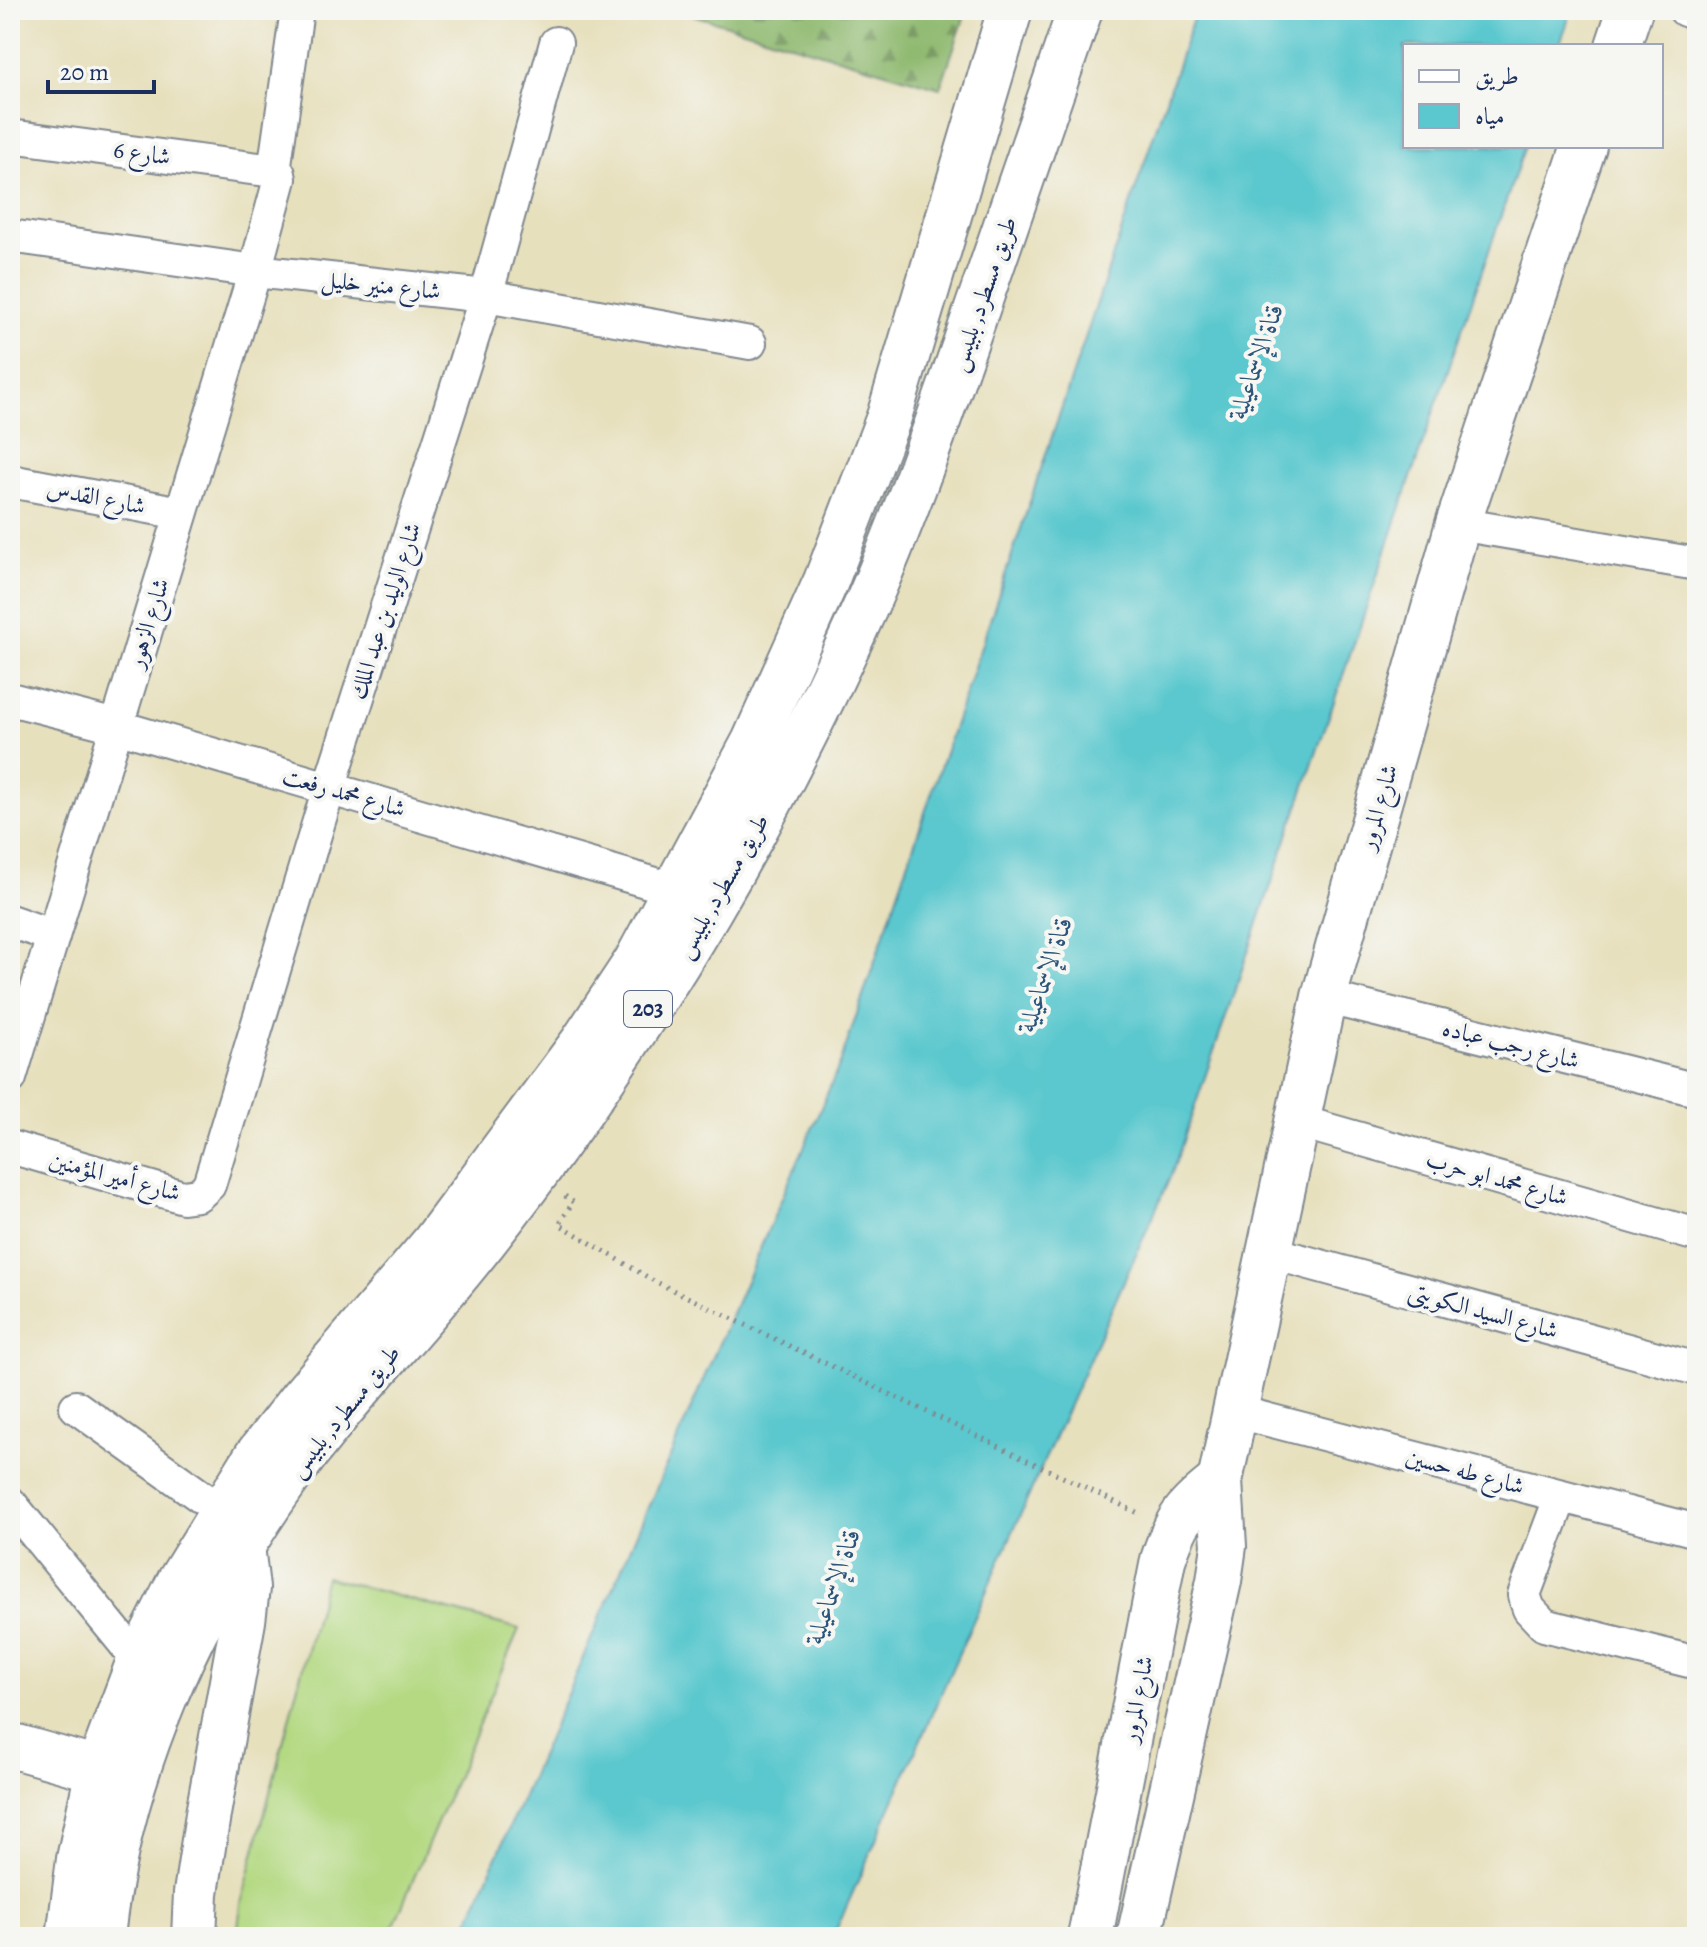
<svg xmlns="http://www.w3.org/2000/svg" width="1707" height="1947" font-family="Alegreya,Amiri,serif">
  <defs>
    <pattern id="forest-firs" width="22" height="20" patternUnits="userSpaceOnUse" patternTransform="scale(2)"><rect width="22" height="20" fill="#8fb970"/><path d="M5 1l3.5 6h-7zM16 11l3.5 6h-7z" fill="#74975f"/></pattern>
  </defs>
  <rect width="100%" height="100%" fill="#f6f6f2"/>
  <filter id="ink" filterUnits="userSpaceOnUse"><feTurbulence type="fractalNoise" baseFrequency=".0125" numOctaves="2"/><feDisplacementMap in="SourceGraphic" scale="16" xChannelSelector="R" yChannelSelector="G"/><feConvolveMatrix kernelMatrix="1 2 1 2 8 2 1 2 1" color-interpolation-filters="sRGB"/></filter>
  <filter id="wash" filterUnits="userSpaceOnUse"><feTurbulence type="fractalNoise" baseFrequency=".006" numOctaves="4" result="noise"/><feDisplacementMap in="SourceGraphic" scale="32" xChannelSelector="R" yChannelSelector="G"/><feGaussianBlur stdDeviation="1.8" result="paint"/><feColorMatrix in="noise" values="0 0 0 0 0 0 0 0 0 0 0 0 0 0 0 0 0 1.4 0 .05"/><feComposite in="paint" operator="in"/></filter>
  <g filter="url(#wash)">
    <rect width="100%" height="100%" fill="#e7e0bd"/>
    <polygon fill="#b4d982" stroke="#688470" stroke-width="2" points="326,1577 519,1629 389,1937 258,1937 238,1928 241,1904"/>
    <polygon fill="url(#forest-firs)" stroke="#557467" stroke-width="2" points="676,10 967,10 940,88"/>
    <polygon fill="#5ac8ce" stroke="#3a7c96" stroke-width="2" points="1196,10 1572,10 1559,46 1405,46 1405,146 1525,146 1172,1173 833,1937 462,1937 840,1064"/>
  </g>
  <g filter="url(#ink)">
    <g fill="none" stroke-linecap="round" stroke-linejoin="round">
      <g stroke="#81888e" stroke-width="36">
        <g id="street">
          <polyline points="1685,10 1697,14"/>
          <polyline points="10,136 274,171"/>
          <polyline points="274,171 297,10"/>
          <polyline points="10,236 255,271 486,296 750,343"/>
          <polyline points="10,481 181,513"/>
          <polyline points="1458,524 1697,564"/>
          <polyline points="10,699 116,726 676,890"/>
          <polyline points="10,921 53,936"/>
          <polyline points="1324,997 1697,1090"/>
          <polyline points="10,1078 255,271 280,179 279,174 274,171"/>
          <polyline points="1297,1121 1697,1235"/>
          <polyline points="10,1147 183,1197 198,1195 209,1185 329,788 486,296 556,43"/>
          <polyline points="1269,1252 1697,1369"/>
          <polyline points="76,1407 221,1511"/>
          <polyline points="1234,1411 1697,1531"/>
          <polyline points="1561,1496 1524,1595 1529,1609 1544,1625 1697,1663"/>
          <polyline points="10,1503 139,1661"/>
        </g>
      </g>
      <g stroke="#81888e" stroke-width="48">
        <g id="secondary">
          <polyline points="1618,46 1630,10"/>
          <polyline points="10,1745 98,1770"/>
          <path d="M 1090,1937 L 1163,1560 C 1176,1519 1186,1507 1220,1481"/>
          <polyline points="1139,1937 1219,1581 1224,1546 1220,1481 1324,997 1458,524 1584,146"/>
        </g>
      </g>
      <g stroke="#81888e" stroke-width="48">
        <g id="primary">
          <polyline points="69,1937 79,1859 98,1770 139,1661 179,1582 256,1457 301,1399 433,1244 583,1042 636,962 754,742 826,581 889,417 1010,10"/>
          <path d="M 102,1937 C 119,1773 190,1617 284,1483 C 339,1406 407,1337 466,1264 C 556,1153 636,1034 709,911 C 768,811 821,706 869,599 C 914,495 950,387 987,280 C 1018,190 1049,100 1080,10"/>
          <polyline points="194,1937 196,1893 208,1814 243,1621 247,1588 242,1546"/>
        </g>
      </g>
      <polyline stroke="#81888e" stroke-width="5" stroke-dasharray="2 6" stroke-linecap="butt" points="565,1196 573,1202 559,1224 654,1281 1140,1514"/>
      <use href="#street" stroke="#fff" stroke-width="32"/>
      <use href="#secondary" stroke="#fff" stroke-width="44"/>
      <use href="#primary" stroke="#fff" stroke-width="44"/>
    </g>
  </g>
  <g text-anchor="middle" dominant-baseline="central" stroke-width="8" stroke-linejoin="round" paint-order="stroke">
    <rect fill="#f6f6f2" stroke="#5d6b8a" stroke-width="2" x="624" y="991" width="48" height="36" rx="6"/>
    <g font-size="22" font-weight="bold" fill="#1b2f5e">
      <text x="648" y="1009">203</text>
    </g>
    <g font-size="24" fill="#1b2f5e" stroke="#f6f6f2">
      <text transform="translate(142 153) rotate(8)">شارع 6</text>
      <text transform="translate(381 285) rotate(6)">شارع منير خليل</text>
      <text transform="translate(983 294) rotate(-71)">طريق مسطرد, بلبيس</text>
      <text transform="translate(96 497) rotate(11)">شارع القدس</text>
      <text transform="translate(385 611) rotate(-72)">شارع الوليد بن عبد الملك</text>
      <text transform="translate(148 623) rotate(-73)">شارع الزهور</text>
      <text transform="translate(344 792) rotate(16)">شارع محمد رفعت</text>
      <text transform="translate(1378 807) rotate(-74)">شارع المرور</text>
      <text transform="translate(722 886) rotate(-60)">طريق مسطرد, بلبيس</text>
      <text transform="translate(1511 1044) rotate(14)">شارع رجب عباده</text>
      <text transform="translate(115 1176) rotate(15)">شارع أمير المؤمنين</text>
      <text transform="translate(1497 1178) rotate(16)">شارع محمد ابو حرب</text>
      <text transform="translate(1483 1311) rotate(15)">شارع السيد الكويتى</text>
      <text transform="translate(344 1411) rotate(-51)">طريق مسطرد, بلبيس</text>
      <text transform="translate(1465 1471) rotate(15)">شارع طه حسين</text>
      <text transform="translate(1137 1699) rotate(-79)">شارع المرور</text>
    </g>
    <g font-size="26" font-style="italic" fill="#2b557a" stroke="#f6f6f2">
      <text transform="translate(1256 361) rotate(-71)">قناة الإسماعيلية</text>
      <text transform="translate(1045 974) rotate(-71)">قناة الإسماعيلية</text>
      <text transform="translate(833 1586) rotate(-71)">قناة الإسماعيلية</text>
    </g>
  </g>
  <rect width="1707" height="1947" fill="none" stroke="#f6f6f2" stroke-width="40"/>
  <rect x="1403" y="44" width="260" height="104" fill="#f6f6f2" stroke="#9ea6b7" stroke-width="2"/>
  <rect x="1419" y="70" width="40" height="12" fill="#ffffff" stroke="#9ea6b7" stroke-width="2"/>
  <text x="1475" y="84" font-size="24" fill="#1b2f5e">طريق</text>
  <rect x="1419" y="104" width="40" height="24" fill="#5ac8ce" stroke="#9ea6b7" stroke-width="2"/>
  <text x="1475" y="124" font-size="24" fill="#1b2f5e">مياه</text>
  <path d="M48 80v12h106v-12" fill="none" stroke="#1b2f5e" stroke-width="4"/>
  <text x="60" y="80" font-size="24" fill="#1b2f5e" stroke="#f6f6f2" stroke-width="6" paint-order="stroke">20 m</text>
</svg>
